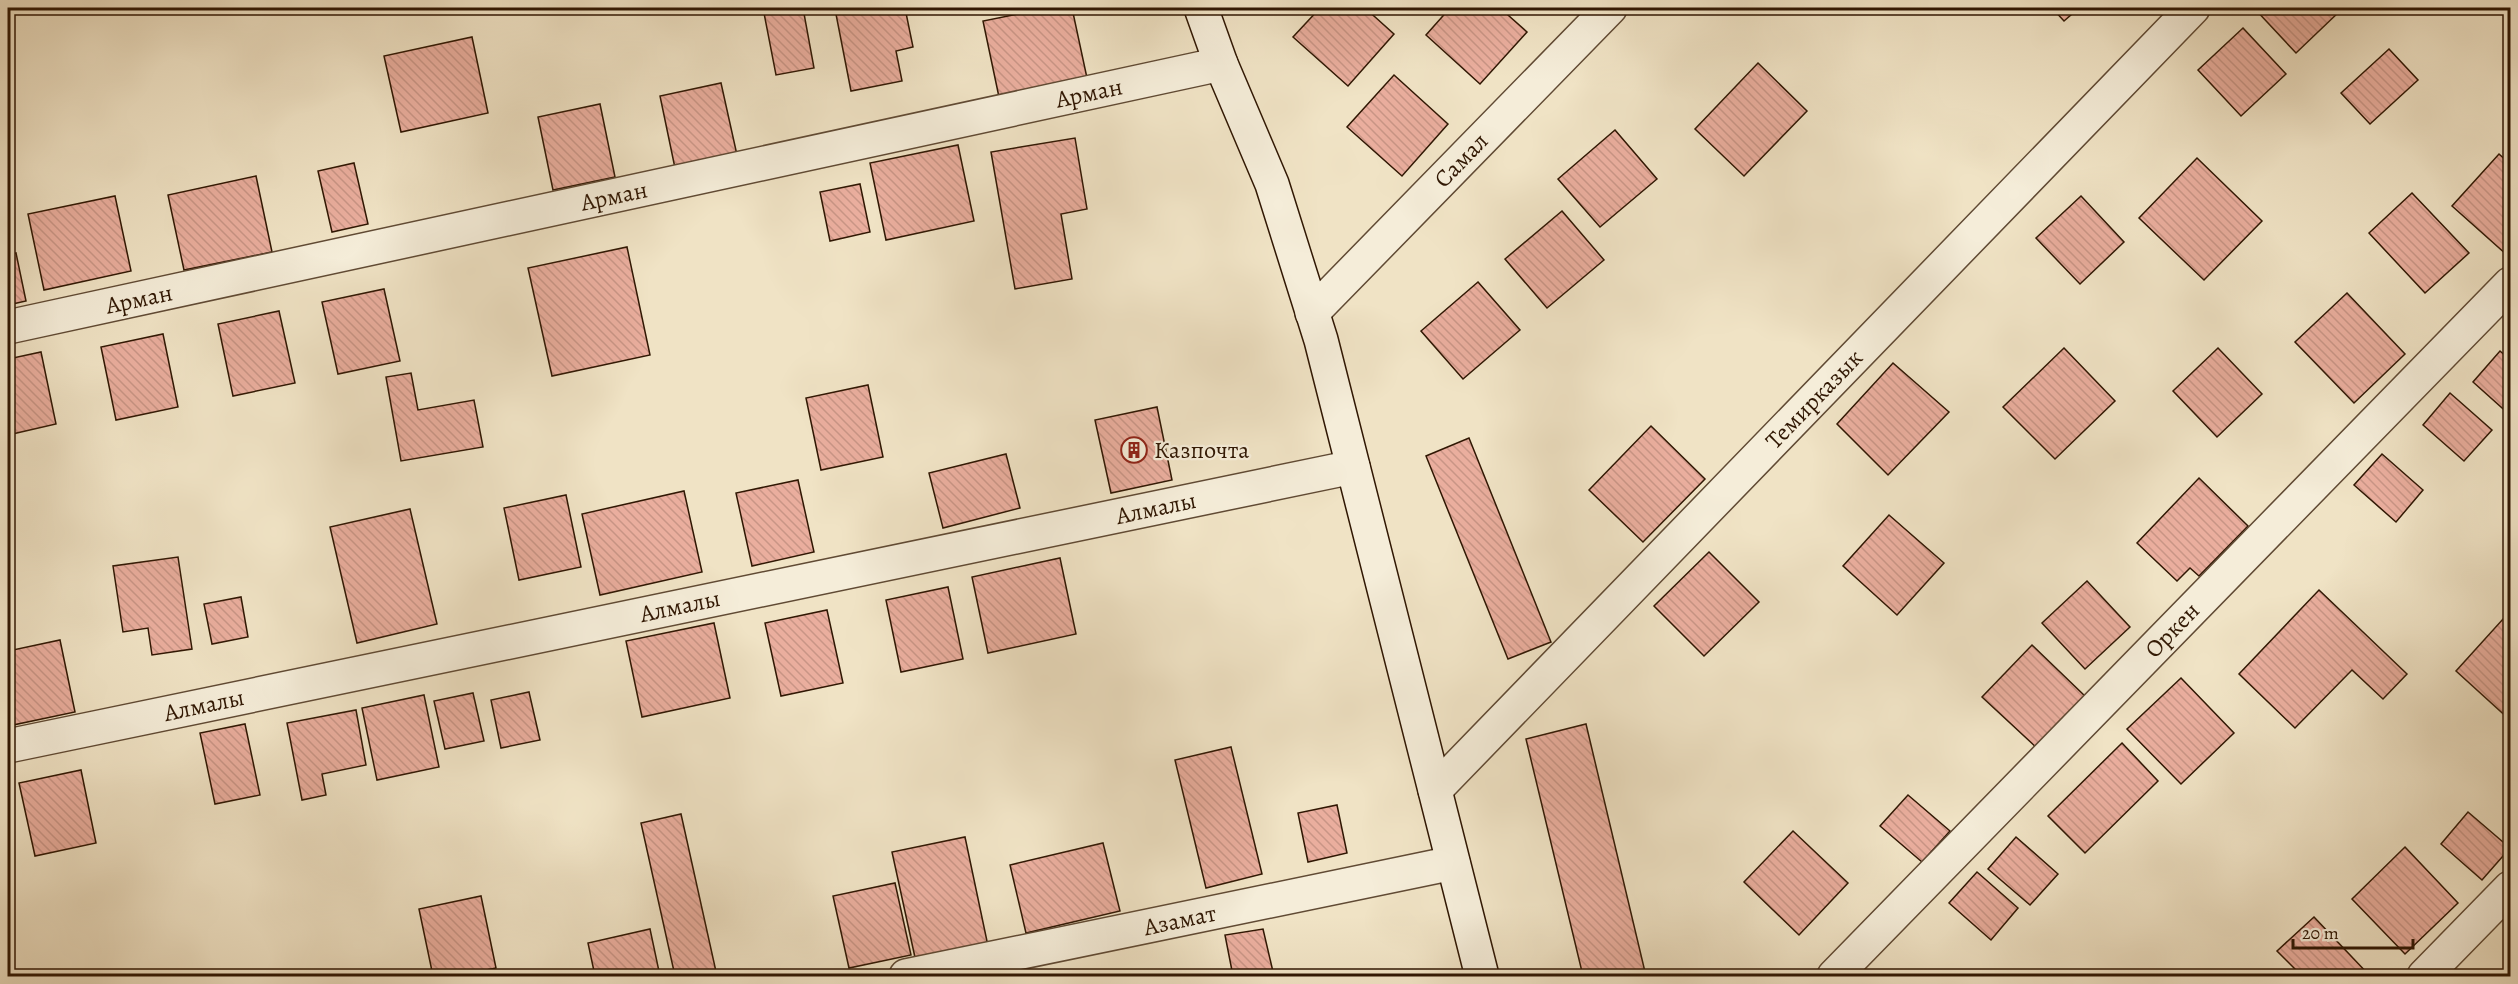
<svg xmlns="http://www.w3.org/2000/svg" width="2518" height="984" font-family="Alegreya,serif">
  <defs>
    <pattern id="building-back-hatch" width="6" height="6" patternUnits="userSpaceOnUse" patternTransform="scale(1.5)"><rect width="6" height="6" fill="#eaae9e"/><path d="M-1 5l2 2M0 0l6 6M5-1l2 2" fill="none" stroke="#c99586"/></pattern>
  </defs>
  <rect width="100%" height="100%" fill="#f0e3c5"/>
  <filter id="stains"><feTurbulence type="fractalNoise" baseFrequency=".00333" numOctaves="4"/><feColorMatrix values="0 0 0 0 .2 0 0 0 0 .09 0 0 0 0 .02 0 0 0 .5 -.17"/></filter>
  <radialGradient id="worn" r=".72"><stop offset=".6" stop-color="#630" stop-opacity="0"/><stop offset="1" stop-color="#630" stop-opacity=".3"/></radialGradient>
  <g fill="url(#building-back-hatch)" stroke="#301703" stroke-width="1.5">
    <polygon points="763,8 803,8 814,68 776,75"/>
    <polygon points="841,8 905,8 913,47 896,51 902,81 851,91 835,9"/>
    <polygon points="1049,8 1072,8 1087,78 999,97 983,21"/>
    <polygon points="1320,8 1365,8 1394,34 1348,86 1293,37"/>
    <polygon points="1450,8 1500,8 1527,32 1480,84 1426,35"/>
    <polygon points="1547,8 1560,8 1553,14"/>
    <polygon points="2052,8 2079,8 2064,21"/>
    <polygon points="2254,8 2339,8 2341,10 2296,53"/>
    <polygon points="2243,28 2286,74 2241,116 2198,70"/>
    <polygon points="472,37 488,113 401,132 384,56"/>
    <polygon points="2389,49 2418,80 2370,124 2341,93"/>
    <polygon points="1758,63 1807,111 1744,176 1695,129"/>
    <polygon points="1394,75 1448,124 1402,176 1347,127"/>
    <polygon points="721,83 737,155 675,168 660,96"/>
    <polygon points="600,104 615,177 553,190 538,117"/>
    <polygon points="1615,130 1657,179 1600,227 1558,179"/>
    <polygon points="1075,138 1087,209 1061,214 1072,279 1015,289 991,152"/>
    <polygon points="958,145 974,221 886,240 870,163"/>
    <polygon points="2499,154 2510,164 2510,250 2507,255 2452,206"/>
    <polygon points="2197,158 2262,221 2204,280 2139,218"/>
    <polygon points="354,163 368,224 332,232 318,171"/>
    <polygon points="256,176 272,252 184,270 168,195"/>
    <polygon points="860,184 870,232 830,241 820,192"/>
    <polygon points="2412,193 2469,253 2425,293 2369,233"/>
    <polygon points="115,196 131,271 44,290 28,214"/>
    <polygon points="2081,196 2124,242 2080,284 2036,238"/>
    <polygon points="1562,211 1604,260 1547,308 1505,259"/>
    <polygon points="627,247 650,355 552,376 528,268"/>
    <polygon points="16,253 26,301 8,305 8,255"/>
    <polygon points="1478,282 1520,330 1463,379 1421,331"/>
    <polygon points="384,289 400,361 338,374 322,302"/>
    <polygon points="2347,293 2405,354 2354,403 2295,342"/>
    <polygon points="279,311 295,383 233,396 218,324"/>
    <polygon points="163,334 178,407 116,420 101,347"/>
    <polygon points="2064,348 2115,401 2055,459 2003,407"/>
    <polygon points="2218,348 2262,394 2217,437 2173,391"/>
    <polygon points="2500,351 2510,360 2510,415 2473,382"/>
    <polygon points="41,352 56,424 8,435 8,359"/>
    <polygon points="1893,363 1949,412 1888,475 1837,424"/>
    <polygon points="411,373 418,410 474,400 483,447 401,461 386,377"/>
    <polygon points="868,385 883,457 821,470 806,398"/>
    <polygon points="2450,393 2492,430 2464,461 2423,425"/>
    <polygon points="1157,407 1172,480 1111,493 1095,420"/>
    <polygon points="1651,426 1705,479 1643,542 1589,490"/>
    <polygon points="1469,438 1551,642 1508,659 1426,456"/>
    <polygon points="1006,454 1020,508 943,528 929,473"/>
    <polygon points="2382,454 2423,490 2396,522 2354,485"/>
    <polygon points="2199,478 2248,526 2199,576 2190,568 2177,581 2137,543"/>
    <polygon points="798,480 814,552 752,566 736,493"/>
    <polygon points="684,491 702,572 600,595 582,514"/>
    <polygon points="566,495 581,567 519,580 504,508"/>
    <polygon points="410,509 437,624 357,643 330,527"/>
    <polygon points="1889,515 1944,563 1897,615 1843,566"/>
    <polygon points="1709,552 1759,602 1704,656 1654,606"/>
    <polygon points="178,557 192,649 152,655 148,628 123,632 113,566"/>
    <polygon points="1060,558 1076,634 988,653 972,577"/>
    <polygon points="2087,581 2130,627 2085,669 2042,623"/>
    <polygon points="948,587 963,659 901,672 886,600"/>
    <polygon points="2319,590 2407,674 2383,699 2352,670 2295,728 2239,674"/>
    <polygon points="241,597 248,637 212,644 204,604"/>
    <polygon points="827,610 843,683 781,696 765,623"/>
    <polygon points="2503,619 2510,626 2510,720 2456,671"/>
    <polygon points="714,623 730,698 642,717 626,641"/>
    <polygon points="60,640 75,712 13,725 8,699 8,651"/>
    <polygon points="2032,645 2087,698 2038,749 1982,697"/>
    <polygon points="2181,678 2234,733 2181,784 2127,729"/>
    <polygon points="529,692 540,740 501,748 491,700"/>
    <polygon points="473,693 484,741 445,749 434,701"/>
    <polygon points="424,695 439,767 377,780 362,708"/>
    <polygon points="356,710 366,765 322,774 326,795 302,800 287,723"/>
    <polygon points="245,724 260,795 215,804 200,733"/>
    <polygon points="1586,724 1646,976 1583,976 1526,739"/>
    <polygon points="2122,743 2158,781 2085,853 2048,816"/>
    <polygon points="1231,747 1262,874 1206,888 1175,760"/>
    <polygon points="81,770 96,843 35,856 19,783"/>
    <polygon points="1908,795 1950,831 1922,862 1880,826"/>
    <polygon points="1337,805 1347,853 1308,862 1298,813"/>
    <polygon points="2468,812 2510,848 2482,880 2441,844"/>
    <polygon points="681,814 717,976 675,976 641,823"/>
    <polygon points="1793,831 1848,883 1799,935 1744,882"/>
    <polygon points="965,837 988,946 916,962 892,852"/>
    <polygon points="2016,837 2058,874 2030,905 1988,869"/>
    <polygon points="1103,843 1120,911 1026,933 1010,865"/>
    <polygon points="2405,847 2458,903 2405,954 2352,899"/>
    <polygon points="1977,872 2018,908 1991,940 1949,903"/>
    <polygon points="895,883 911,955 849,968 833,896"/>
    <polygon points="481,896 496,968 457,976 433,976 419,909"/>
    <polygon points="2314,917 2370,976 2302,976 2277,951"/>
    <polygon points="650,929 660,976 595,976 588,943"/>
    <polygon points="1263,929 1274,976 1233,976 1225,935"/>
  </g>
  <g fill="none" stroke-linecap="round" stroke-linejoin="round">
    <g stroke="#604a34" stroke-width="36">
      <g id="street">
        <polyline points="1312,313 1610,8"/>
        <polyline points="8,327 1221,64"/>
        <polyline points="8,746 1353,467"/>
        <polyline points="1435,790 2193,8"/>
        <polyline points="906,976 1453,863"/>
        <polyline points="1834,976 2510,284"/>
        <polyline points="2424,976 2510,888"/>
      </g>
    </g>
    <g stroke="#301703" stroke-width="36">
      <polyline id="secondary" points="1201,8 1221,64 1272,184 1321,340 1482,976"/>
    </g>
    <use href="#street" stroke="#f5edd9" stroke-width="33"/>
    <use href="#secondary" stroke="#f5edd9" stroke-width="33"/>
  </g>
  <defs>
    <g id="building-ring" transform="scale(1.35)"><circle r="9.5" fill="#f5edd9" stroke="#8f2418" stroke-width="1.5"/><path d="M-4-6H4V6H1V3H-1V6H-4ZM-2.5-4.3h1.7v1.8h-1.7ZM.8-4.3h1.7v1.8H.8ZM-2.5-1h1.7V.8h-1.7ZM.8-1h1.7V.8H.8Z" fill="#8f2418"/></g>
  </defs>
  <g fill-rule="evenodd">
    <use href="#building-ring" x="1134" y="450"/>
  </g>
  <g text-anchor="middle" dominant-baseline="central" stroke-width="4.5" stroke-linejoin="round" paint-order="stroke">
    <g font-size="24" fill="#301703" stroke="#f5edd9">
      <text transform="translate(1089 93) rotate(-12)">Арман</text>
      <text transform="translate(1461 160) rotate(-46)">Самал</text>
      <text transform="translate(614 196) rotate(-12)">Арман</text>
      <text transform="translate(139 299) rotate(-12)">Арман</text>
      <text transform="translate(1814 399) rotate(-46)">Темирказык</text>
      <text transform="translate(1156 508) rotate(-12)">Алмалы</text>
      <text transform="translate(680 606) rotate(-12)">Алмалы</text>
      <text transform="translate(2172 630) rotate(-46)">Оркен</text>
      <text transform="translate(204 705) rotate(-12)">Алмалы</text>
      <text transform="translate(1180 920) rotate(-12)">Азамат</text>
    </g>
    <g font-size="24" fill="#301703" stroke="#f5edd9" text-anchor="start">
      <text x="1154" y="450">Казпочта</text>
    </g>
  </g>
  <rect width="2518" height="984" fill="none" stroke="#f0e3c5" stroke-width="30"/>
  <rect x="9" y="9" width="2500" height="966" fill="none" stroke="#301703" stroke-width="3"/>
  <rect x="15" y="15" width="2488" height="954" fill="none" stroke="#301703" stroke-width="1.5"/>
  <path d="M2293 939v9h120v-9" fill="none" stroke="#301703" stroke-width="3"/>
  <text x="2302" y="939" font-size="18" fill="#301703" stroke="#f5edd9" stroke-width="4.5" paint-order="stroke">20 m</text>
  <rect width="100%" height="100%" filter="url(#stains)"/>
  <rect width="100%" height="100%" fill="url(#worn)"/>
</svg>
